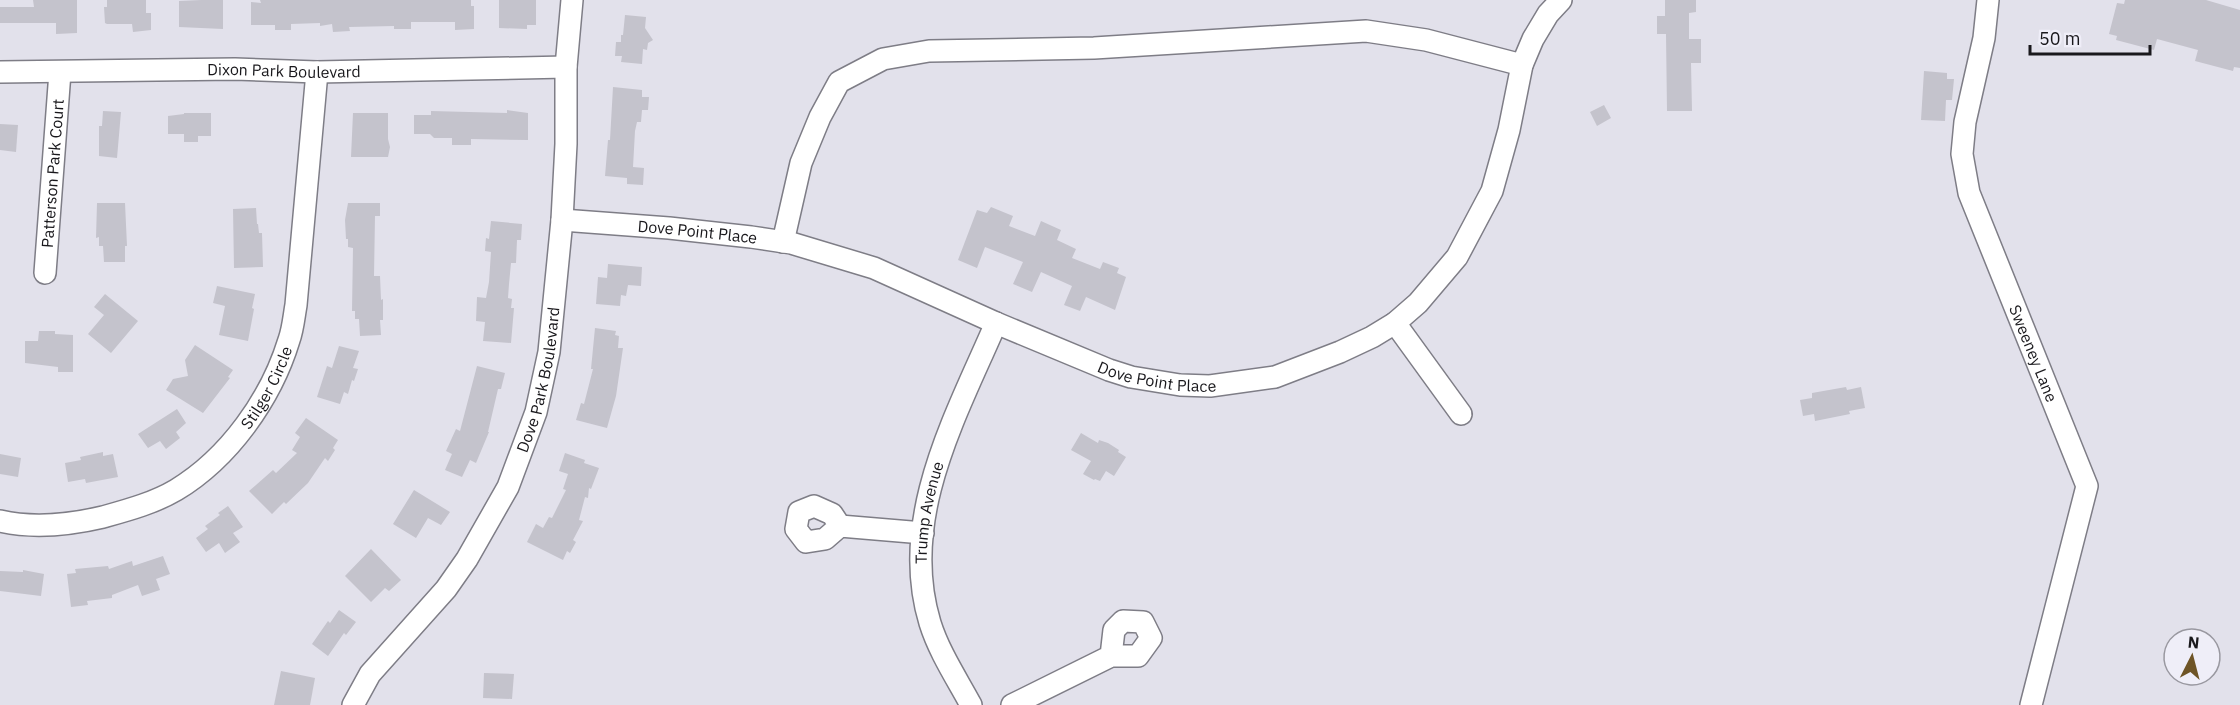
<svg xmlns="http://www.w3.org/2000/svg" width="2240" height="705" font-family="'IBM Plex Sans',sans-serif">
  <rect width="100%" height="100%" fill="#e2e1eb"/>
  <g fill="#c4c3cc">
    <polygon points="33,0 77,0 77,33 56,34 56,23 0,23 0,7 34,7"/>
    <polygon points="107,0 146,0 146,13 151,13 151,30 133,32 132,24 107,24 105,23 104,7 107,7"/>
    <polygon points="201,0 223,0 223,29 179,27 179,1"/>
    <polygon points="260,0 471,0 471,6 474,6 474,29 455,30 455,22 411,22 411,29 394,29 394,26 349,27 350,31 333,32 332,24 320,26 320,23 291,24 291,30 275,30 275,25 251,25 251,2 261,3"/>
    <polygon points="499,0 536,0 536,25 527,25 527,29 499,28"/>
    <polygon points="1665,0 1696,0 1696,12 1689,13 1689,39 1701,39 1701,63 1691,63 1692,111 1667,111 1666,34 1657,34 1657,16 1665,16"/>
    <polygon points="2125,0 2206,0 2240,10 2240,68 2234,67 2233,71 2195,61 2198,50 2157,39 2154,50 2116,40 2117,36 2109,34 2117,3 2124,4"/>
    <polygon points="625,15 646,17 645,28 653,40 648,43 647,50 643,49 642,64 621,62 622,56 615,56 616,42 621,42 621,35 623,35"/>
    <polygon points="1924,71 1947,73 1947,79 1954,79 1952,100 1946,100 1945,121 1921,120"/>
    <polygon points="613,87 642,90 642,97 649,97 648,110 642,110 641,122 637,122 635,131 633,167 644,168 643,185 627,184 627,178 605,176 608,140 610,140"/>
    <polygon points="1604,105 1611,118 1597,126 1590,112"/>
    <polygon points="507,110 528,113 528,140 471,139 471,145 452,145 452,138 434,138 430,134 414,134 414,115 431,115 431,111 507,113"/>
    <polygon points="103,111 121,112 117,158 99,156 99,126 102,126"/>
    <polygon points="184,113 211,113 211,136 198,136 198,142 184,142 184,134 168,134 168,116 184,114"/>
    <polygon points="353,113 388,113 388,139 390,147 388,157 351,157"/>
    <polygon points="0,124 18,125 16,152 0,150"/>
    <polygon points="97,203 125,203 127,246 125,246 125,262 104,262 103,246 99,246 99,237 96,238"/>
    <polygon points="348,203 380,203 380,216 375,216 374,276 380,276 381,300 383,299 383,320 380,320 381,335 360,336 359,319 355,319 355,311 352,311 353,248 348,247 348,239 346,239 345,220"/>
    <polygon points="991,207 1013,216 1009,226 1035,236 1041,221 1061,230 1057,240 1076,249 1072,258 1100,269 1103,262 1119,268 1117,273 1126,277 1115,310 1086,297 1080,311 1064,305 1072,286 1041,272 1032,292 1013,284 1023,262 985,247 977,268 958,260 977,210 987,213"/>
    <polygon points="256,208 257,224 258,224 259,233 262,233 263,267 234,268 233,209"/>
    <polygon points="491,221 522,224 521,240 517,240 516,263 511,263 509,284 508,298 512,299 511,308 514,308 511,343 483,341 485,322 476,321 477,297 486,298 489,282 491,252 485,251 486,238 489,239"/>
    <polygon points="608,264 642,267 641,286 628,285 626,296 621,295 620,306 596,304 598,277 607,278"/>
    <polygon points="217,286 255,294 252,308 254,309 248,341 219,335 225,306 213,303"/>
    <polygon points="105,294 138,321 111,353 88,334 104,315 94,307"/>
    <polygon points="595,328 616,331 615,335 619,336 618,348 623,348 616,396 607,428 576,420 581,403 584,404 593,369 591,369"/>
    <polygon points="39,331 55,331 55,334 73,335 73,372 58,372 58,367 25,363 25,341 38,341"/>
    <polygon points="195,345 233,370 228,377 230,378 203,413 166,390 173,379 188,376 185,360"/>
    <polygon points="339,346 359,351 353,368 358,369 354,381 352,380 348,394 344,392 340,404 317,397 327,366 332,368"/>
    <polygon points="477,366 505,373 501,389 498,389 488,432 489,432 476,463 470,460 462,477 445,470 452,454 446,451 456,429 460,431"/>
    <polygon points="1846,387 1847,390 1861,387 1865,408 1849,411 1850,414 1815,421 1814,414 1803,416 1800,400 1812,398 1812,393"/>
    <polygon points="177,409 186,423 176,432 180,438 166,449 160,441 148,448 138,434"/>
    <polygon points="306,418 338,440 333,448 335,450 328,461 325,458 308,483 286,504 284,502 272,514 249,491 273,470 276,473 297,453 292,450 300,437 295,433"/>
    <polygon points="1081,433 1098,443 1099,440 1108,443 1119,450 1118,452 1126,457 1114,476 1106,471 1100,481 1095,479 1094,480 1083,474 1091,461 1071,450"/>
    <polygon points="103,452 103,456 113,454 118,477 86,483 85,479 68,482 65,463 81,460 80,457"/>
    <polygon points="565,453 585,460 584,463 599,468 591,489 589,488 588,498 585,497 579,520 583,521 573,540 576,542 570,553 567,551 563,560 527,542 536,524 543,528 549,517 552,518 566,490 563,489 568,474 559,471"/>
    <polygon points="0,454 21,458 18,477 0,474"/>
    <polygon points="414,490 450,512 441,525 428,518 416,538 393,524"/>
    <polygon points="228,506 243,527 233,533 240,542 225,553 219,543 206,552 196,538 208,529 205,526 220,515 218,513"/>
    <polygon points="371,549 401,580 389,591 385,588 371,602 345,576"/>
    <polygon points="163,556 170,574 156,579 160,590 142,596 138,585 112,595 112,598 87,601 88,605 71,607 67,574 76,573 75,569 108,566 109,569 132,561 133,566"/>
    <polygon points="23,570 44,574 41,596 0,591 0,571 23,572"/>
    <polygon points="339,610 356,622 346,635 344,633 328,656 312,644 328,621 330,623"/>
    <polygon points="281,671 315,678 310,705 274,705"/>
    <polygon points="484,673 514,674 512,699 483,698"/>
  </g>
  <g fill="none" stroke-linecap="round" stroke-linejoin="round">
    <g stroke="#7e7d86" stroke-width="24">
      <g id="minor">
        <path id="s1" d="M 1988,0 L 1984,38 L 1965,122 L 1962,154 L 1969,193 L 2087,486 L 2031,705"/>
        <path id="s2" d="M 0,72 L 235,69 L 317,72 L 566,67"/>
        <path id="s3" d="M 562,220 L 669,228 L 751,237 L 791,243 L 874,268 L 996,323 L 1109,370 L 1131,377 L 1180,385 L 1210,386 L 1275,377 L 1340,352 L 1372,337 L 1395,323 L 1418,303 L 1457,257 L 1492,191 L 1509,130 L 1522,65 L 1533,39 L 1548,14 L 1561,0"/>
        <polyline points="783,242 801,163 820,117 839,82 883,59 929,51 1094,48 1366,31 1426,40 1522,65"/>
        <path id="s4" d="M 45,273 L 60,72"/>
        <polyline points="1395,323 1461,414"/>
        <path id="s5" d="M 0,521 C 35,529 69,525 103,517 C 128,510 154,503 176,490 C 229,458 271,399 289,340 C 293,329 294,316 296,305 L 317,72"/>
        <polyline points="840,526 825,539 806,542 796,529 799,512 814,506 832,514 840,526 923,533"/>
        <path id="s6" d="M 353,705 L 370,674 L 446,589 L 467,559 L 508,487 L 536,412 L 549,352 L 562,220 L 566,144 L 566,67 L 572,0"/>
        <path id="s7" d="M 971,705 C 957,679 939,652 930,623 C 898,518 956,416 996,323"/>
        <polyline points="1012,705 1111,656 1138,656 1151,638 1143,622 1123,621 1114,630 1111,656"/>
      </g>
    </g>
    <use href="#minor" stroke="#fff" stroke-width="21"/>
  </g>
  <g text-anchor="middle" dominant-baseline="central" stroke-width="4.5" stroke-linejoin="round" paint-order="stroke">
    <g font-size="16" fill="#19181c" stroke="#efeef8">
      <text stroke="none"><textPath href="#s2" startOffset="284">Dixon Park Boulevard</textPath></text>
      <text stroke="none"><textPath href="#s4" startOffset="100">Patterson Park Court</textPath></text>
      <text stroke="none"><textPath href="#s3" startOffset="136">Dove Point Place</textPath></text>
      <text stroke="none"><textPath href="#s1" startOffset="369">Sweeney Lane</textPath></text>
      <text stroke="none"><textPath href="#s3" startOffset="622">Dove Point Place</textPath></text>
      <text stroke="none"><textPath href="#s6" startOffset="381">Dove Park Boulevard</textPath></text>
      <text stroke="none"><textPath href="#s5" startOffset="321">Stilger Circle</textPath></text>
      <text stroke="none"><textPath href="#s7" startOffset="204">Trump Avenue</textPath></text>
    </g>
  </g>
  <g transform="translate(2192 657) rotate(6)"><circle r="28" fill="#efeef8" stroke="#9998a0" stroke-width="1.5"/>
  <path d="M0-4.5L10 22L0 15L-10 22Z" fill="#6e5426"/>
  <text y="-9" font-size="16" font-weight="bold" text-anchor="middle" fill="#19181c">N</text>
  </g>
  <path d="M2030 45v9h120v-9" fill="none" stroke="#19181c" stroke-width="3"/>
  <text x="2039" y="45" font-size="18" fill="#19181c" stroke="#efeef8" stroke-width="4.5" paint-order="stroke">50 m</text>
</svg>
